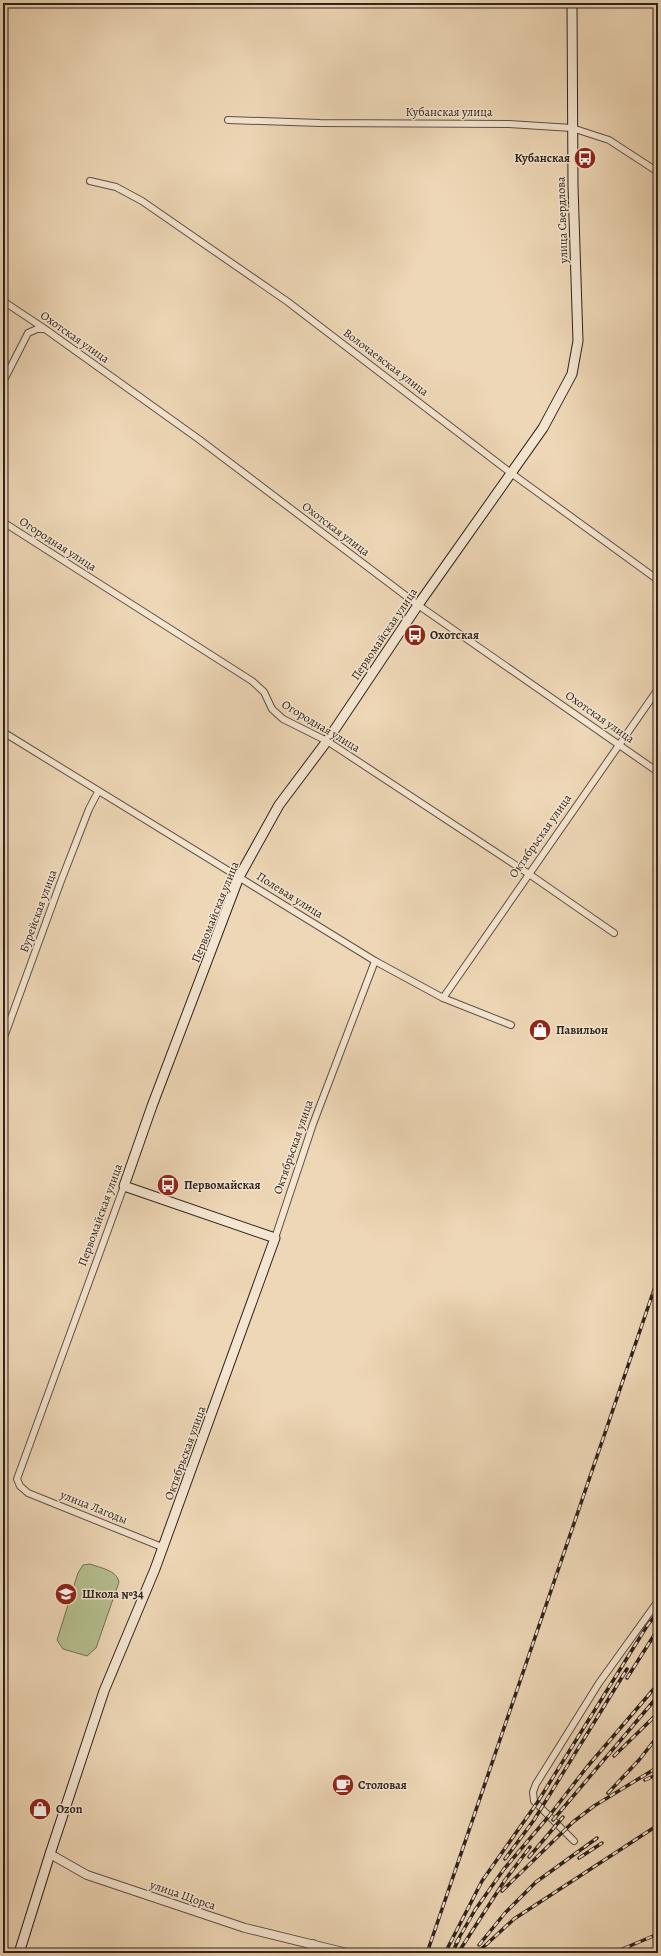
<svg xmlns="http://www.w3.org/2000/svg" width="661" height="1956" font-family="Alegreya,serif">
  <rect width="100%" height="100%" fill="#eed7b6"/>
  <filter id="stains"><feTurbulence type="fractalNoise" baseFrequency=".005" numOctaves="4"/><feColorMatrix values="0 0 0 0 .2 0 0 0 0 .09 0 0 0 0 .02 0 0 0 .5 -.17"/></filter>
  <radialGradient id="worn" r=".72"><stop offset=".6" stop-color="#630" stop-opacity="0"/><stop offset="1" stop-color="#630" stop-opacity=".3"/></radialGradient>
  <path fill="#b5bf90" stroke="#727157" d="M 90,1564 C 100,1568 117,1570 119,1582 L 96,1648 L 87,1656 L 63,1649 L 57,1640 L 78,1573 L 83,1565 Z"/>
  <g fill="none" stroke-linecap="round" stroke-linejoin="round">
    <g stroke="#5f5044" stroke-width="8">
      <g id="minor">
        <polyline points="228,120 320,123 509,124 572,128 609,140 658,172"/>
        <polyline points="90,181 116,187 142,201 288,302 511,473 658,580"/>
        <polyline points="3,301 45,329 200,440 418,605 658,772"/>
        <polyline points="3,382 28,333 37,329 44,329"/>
        <polyline points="3,522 252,681 264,692 272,709 283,719 327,741 529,874 614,933"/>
        <polyline points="3,732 375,961 443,998 511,1025"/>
        <polyline points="443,998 658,689"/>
        <polyline points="3,1040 61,881 89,809 98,792"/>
        <polyline points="124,1186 17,1479 20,1486 28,1493 162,1547"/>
        <polyline points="275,1238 313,1124 375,961"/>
        <polyline points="574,1841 534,1801 533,1792 536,1784 599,1683 658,1601"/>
        <polyline points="654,1953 658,1951"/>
      </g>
    </g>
    <g stroke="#5f5044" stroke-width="10">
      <g id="tertiary">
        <polyline points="50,1854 87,1875 245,1928 347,1953"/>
        <polyline points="310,1953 313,1944"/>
      </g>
    </g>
    <g stroke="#2f231e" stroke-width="11">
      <polyline id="secondary" points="19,1953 50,1854 104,1691 155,1569 275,1238 124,1186 152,1106 239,877 279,805 327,741 418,605 543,428 572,374 578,341 573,186 572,3"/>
    </g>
    <use href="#minor" stroke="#f4e5d0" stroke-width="6"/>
    <use href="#tertiary" stroke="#f4e5d0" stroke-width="8"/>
    <use href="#secondary" stroke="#f4e5d0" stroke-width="9"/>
    <g stroke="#2f231e" stroke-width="3.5">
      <g id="rail">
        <polyline points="627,1678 658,1629"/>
        <polyline points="614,1756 658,1713"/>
        <polyline points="645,1780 658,1774"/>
        <polyline points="608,1793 639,1760 658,1736"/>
        <polyline points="553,1820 658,1696"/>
        <polyline points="529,1857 563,1817"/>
        <polyline points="579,1858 602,1843"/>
        <polyline points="505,1859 534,1820 627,1669"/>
        <polyline points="502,1891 573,1822 594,1806 658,1767"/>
        <polyline points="456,1943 475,1910 504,1869 549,1816 587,1767 658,1684"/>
        <polyline points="479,1945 505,1913 536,1882 597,1838"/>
        <polyline points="427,1953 658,1278"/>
        <polyline points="445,1953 482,1881 537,1803 647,1626 658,1612"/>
        <polyline points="452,1953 459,1939"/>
        <polyline points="458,1953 505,1880 530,1847"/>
        <polyline points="477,1953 514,1919 658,1825"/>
        <polyline points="613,1953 658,1934"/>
      </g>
    </g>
    <use href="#rail" stroke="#f4e5d0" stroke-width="2" stroke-dasharray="6" stroke-linecap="butt"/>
  </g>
  <defs>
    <g id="bus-disc" transform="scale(1.15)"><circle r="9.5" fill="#8f2418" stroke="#f4e5d0"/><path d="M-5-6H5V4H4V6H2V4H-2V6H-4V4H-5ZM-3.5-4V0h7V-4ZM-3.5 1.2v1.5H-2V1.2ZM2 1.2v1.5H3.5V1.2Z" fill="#fff"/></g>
    <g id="shop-disc" transform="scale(1.15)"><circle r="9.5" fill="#8f2418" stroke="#f4e5d0"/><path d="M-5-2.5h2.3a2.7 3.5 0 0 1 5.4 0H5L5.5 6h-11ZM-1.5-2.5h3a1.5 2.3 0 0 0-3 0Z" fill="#fff"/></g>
    <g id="school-disc" transform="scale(1.15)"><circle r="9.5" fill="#8f2418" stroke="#f4e5d0"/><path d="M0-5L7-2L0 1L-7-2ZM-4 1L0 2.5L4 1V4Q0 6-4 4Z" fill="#fff"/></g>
    <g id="cafe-disc" transform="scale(1.15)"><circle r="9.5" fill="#8f2418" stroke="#f4e5d0"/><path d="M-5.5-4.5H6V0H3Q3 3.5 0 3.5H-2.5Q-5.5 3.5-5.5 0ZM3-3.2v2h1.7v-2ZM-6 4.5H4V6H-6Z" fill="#fff"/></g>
  </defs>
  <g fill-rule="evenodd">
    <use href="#bus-disc" x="585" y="158"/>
    <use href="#bus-disc" x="415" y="635"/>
    <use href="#shop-disc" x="540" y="1030"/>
    <use href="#bus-disc" x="168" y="1185"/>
    <use href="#school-disc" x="66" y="1594"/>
    <use href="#cafe-disc" x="343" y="1785"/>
    <use href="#shop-disc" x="40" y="1809"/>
  </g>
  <g text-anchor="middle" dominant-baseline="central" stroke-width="3" stroke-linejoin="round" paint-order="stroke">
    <g font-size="12" fill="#2f231e" stroke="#f4e5d0">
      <text x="449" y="112">Кубанская улица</text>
      <text transform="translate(562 220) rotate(-92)">улица Свердлова</text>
      <text transform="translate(75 337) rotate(35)">Охотская улица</text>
      <text transform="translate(386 362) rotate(37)">Волочаевская улица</text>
      <text transform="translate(336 529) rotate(37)">Охотская улица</text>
      <text transform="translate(58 544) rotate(33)">Огородная улица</text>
      <text transform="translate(384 634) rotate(-56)">Первомайская улица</text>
      <text transform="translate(600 717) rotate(35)">Охотская улица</text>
      <text transform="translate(321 726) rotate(31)">Огородная улица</text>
      <text transform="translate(540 836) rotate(-55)">Октябрьская улица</text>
      <text transform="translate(290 895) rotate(32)">Полевая улица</text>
      <text transform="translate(38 911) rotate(-70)">Бурейская улица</text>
      <text transform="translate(215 912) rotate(-68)">Первомайская улица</text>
      <text transform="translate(293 1147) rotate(-71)">Октябрьская улица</text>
      <text transform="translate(100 1215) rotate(-70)">Первомайская улица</text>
      <text transform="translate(185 1453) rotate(-70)">Октябрьская улица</text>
      <text transform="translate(94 1507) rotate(22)">улица Лагоды</text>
      <text transform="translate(183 1895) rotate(19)">улица Щорса</text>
    </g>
    <g font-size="12" font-weight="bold" fill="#2f231e" stroke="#f4e5d0" text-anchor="start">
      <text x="570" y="158" text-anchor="end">Кубанская</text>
      <text x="430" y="635">Охотская</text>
      <text x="556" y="1030">Павильон</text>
      <text x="184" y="1185">Первомайская</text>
      <text x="82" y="1594">Школа №34</text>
      <text x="358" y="1785">Столовая</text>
      <text x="56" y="1809">Ozon</text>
    </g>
  </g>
  <rect width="661" height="1956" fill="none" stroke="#eed7b6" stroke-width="16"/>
  <rect x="4" y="4" width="653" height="1948" fill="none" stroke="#2f231e" stroke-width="2"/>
  <rect x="8" y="8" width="645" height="1940" fill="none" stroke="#2f231e"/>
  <rect width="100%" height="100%" filter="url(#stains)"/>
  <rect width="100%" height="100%" fill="url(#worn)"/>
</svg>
